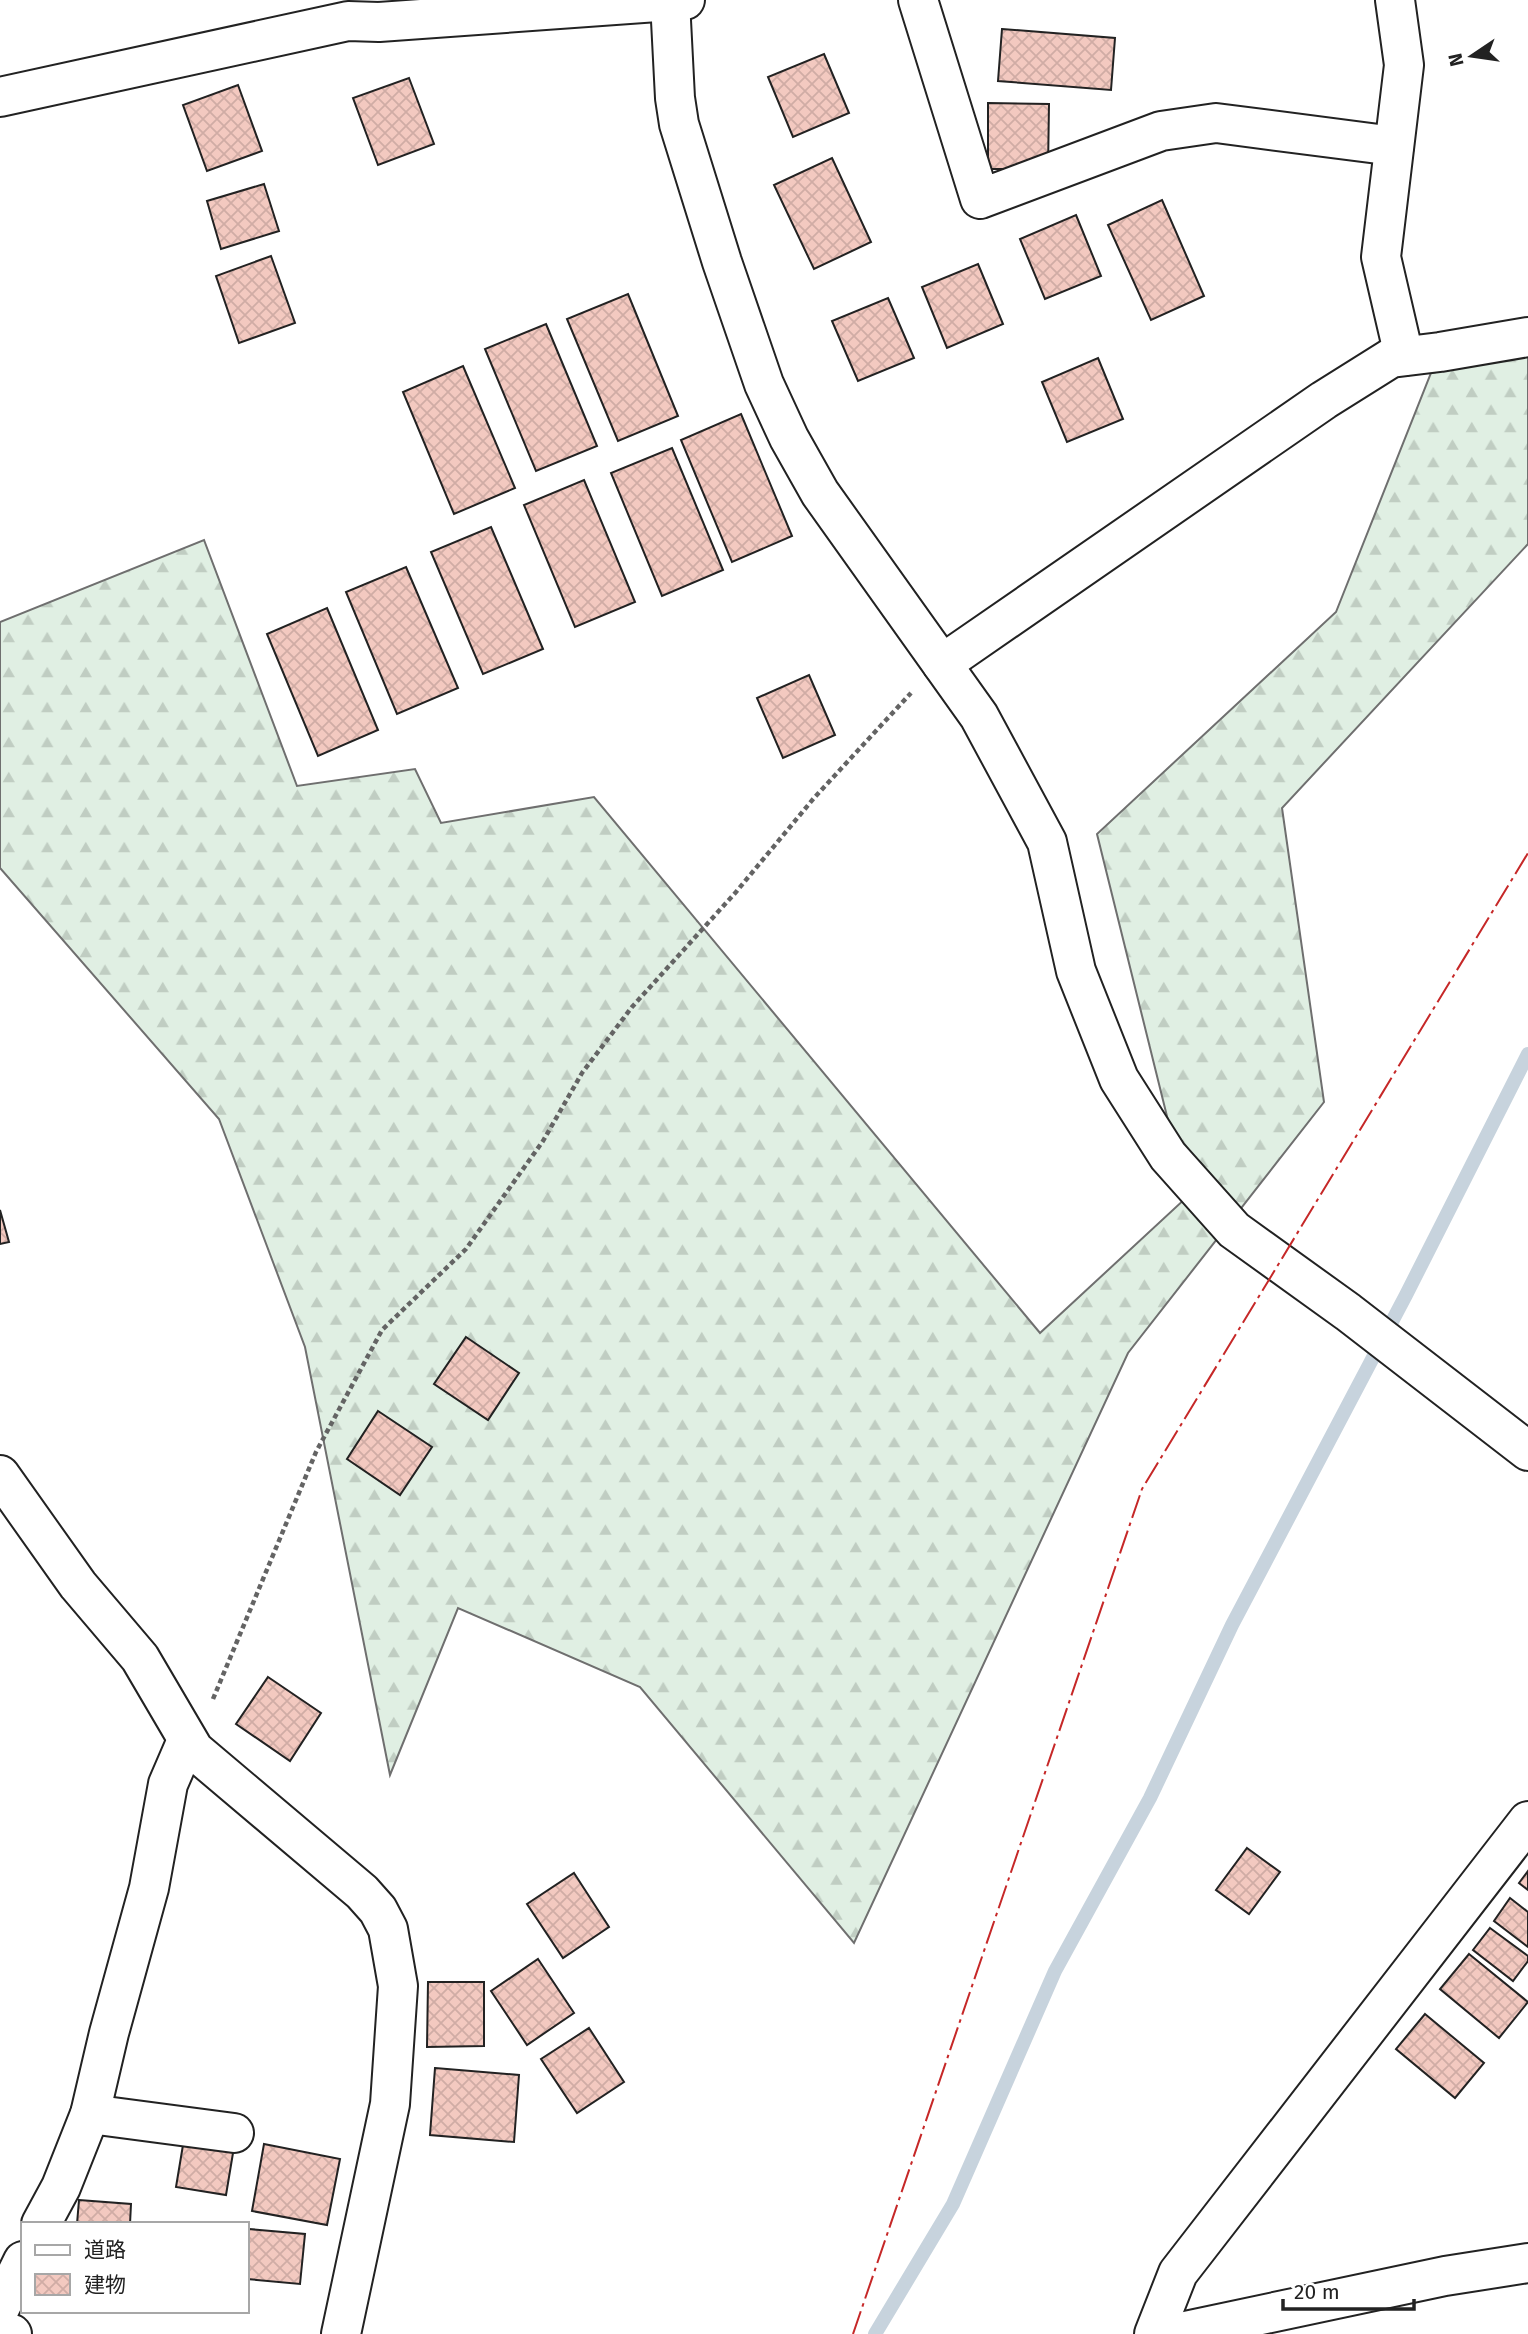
<svg xmlns="http://www.w3.org/2000/svg" width="1528" height="2334" font-family="'Fira Sans','Noto Sans JP',sans-serif">
  <defs>
    <pattern id="forest-firs" width="22" height="20" patternUnits="userSpaceOnUse" patternTransform="scale(1.75)"><rect width="22" height="20" fill="#e0efe3"/><path d="M5 1l3.5 6h-7zM16 11l3.5 6h-7z" fill="#c0cdc2"/></pattern>
    <pattern id="building-cross-hatch" width="8" height="8" patternUnits="userSpaceOnUse" patternTransform="scale(1.75)"><rect width="8" height="8" fill="#f3c9c0"/><path d="M0 0l8 8M0 8l8-8" fill="none" stroke="#d0aca5"/></pattern>
  </defs>
  <rect width="100%" height="100%" fill="#fff"/>
  <polygon fill="url(#forest-firs)" stroke="#6f6f6f" stroke-width="2" points="1528,354 1528,544 1282,808 1324,1102 1128,1353 854,1943 640,1687 458,1608 390,1775 305,1347 219,1119 0,868 0,622 204,540 297,786 415,769 441,823 594,797 1040,1333 1187,1197 1097,834 1336,612 1431,373"/>
  <g fill="none" stroke-linecap="round" stroke-linejoin="round">
    <polyline stroke="#c7d3dd" stroke-width="14" points="875,2334 953,2204 1055,1971 1150,1798 1232,1625 1406,1295 1528,1054"/>
  </g>
  <g fill="url(#building-cross-hatch)" stroke="#222" stroke-width="2">
    <polygon points="1002,29 1115,38 1111,90 998,81"/>
    <polygon points="824,54 849,113 793,137 768,77"/>
    <polygon points="409,78 434,144 378,165 353,98"/>
    <polygon points="238,85 262,151 207,171 183,105"/>
    <polygon points="988,103 1049,104 1048,169 988,169"/>
    <polygon points="832,158 871,242 814,269 774,185"/>
    <polygon points="264,184 279,231 221,249 207,201"/>
    <polygon points="1162,200 1204,296 1151,320 1108,225"/>
    <polygon points="1076,215 1101,276 1045,299 1020,239"/>
    <polygon points="271,256 295,323 239,343 216,276"/>
    <polygon points="978,264 1003,324 947,348 922,287"/>
    <polygon points="628,294 678,416 618,441 567,319"/>
    <polygon points="888,298 914,358 858,381 832,321"/>
    <polygon points="546,324 597,446 536,471 485,349"/>
    <polygon points="1098,358 1123,419 1067,442 1042,382"/>
    <polygon points="463,366 515,488 454,514 403,392"/>
    <polygon points="741,414 792,536 732,562 681,440"/>
    <polygon points="672,448 723,570 662,596 611,473"/>
    <polygon points="584,480 635,602 575,627 524,505"/>
    <polygon points="491,527 543,649 483,674 431,552"/>
    <polygon points="406,567 458,688 397,714 346,592"/>
    <polygon points="327,608 378,730 318,756 267,634"/>
    <polygon points="809,675 835,735 783,758 757,698"/>
    <polygon points="0,1210 9,1242 0,1244"/>
    <polygon points="466,1337 519,1373 488,1420 434,1384"/>
    <polygon points="378,1411 432,1447 400,1495 347,1459"/>
    <polygon points="268,1677 321,1713 290,1761 236,1724"/>
    <polygon points="1247,1848 1280,1872 1249,1914 1216,1890"/>
    <polygon points="1528,1871 1528,1890 1519,1883"/>
    <polygon points="574,1873 609,1927 563,1958 527,1904"/>
    <polygon points="1510,1898 1528,1912 1528,1947 1494,1921"/>
    <polygon points="1490,1928 1528,1956 1528,1961 1513,1981 1473,1950"/>
    <polygon points="1469,1954 1528,2002 1499,2038 1440,1989"/>
    <polygon points="538,1959 574,2013 527,2045 491,1991"/>
    <polygon points="428,1982 484,1982 484,2046 427,2047"/>
    <polygon points="1425,2014 1484,2063 1455,2098 1396,2049"/>
    <polygon points="589,2028 624,2082 577,2113 541,2059"/>
    <polygon points="435,2068 519,2075 514,2142 430,2135"/>
    <polygon points="184,2139 234,2147 226,2195 176,2187"/>
    <polygon points="264,2144 340,2159 327,2225 252,2211"/>
    <polygon points="79,2200 131,2204 130,2224 77,2224"/>
    <polygon points="249,2229 305,2234 300,2284 247,2279"/>
  </g>
  <g fill="none" stroke-linecap="round" stroke-linejoin="round">
    <g stroke="#222" stroke-width="42">
      <g id="minor">
        <polyline points="918,0 980,199 1161,131 1216,123 1394,146"/>
        <polyline points="1395,0 1404,65 1381,257 1404,356"/>
        <polyline points="670,1 675,98 679,124 722,262 764,384 789,438 820,493 979,716 1047,842 1076,971 1119,1079 1168,1156 1234,1230 1348,1312 1528,1451"/>
        <polyline points="0,97 348,21 379,22 685,0"/>
        <polyline points="942,664 1324,400 1391,358 1440,352 1528,337"/>
        <polyline points="0,1475 78,1585 140,1658 194,1750 362,1892 378,1910 388,1929 398,1986 390,2104 341,2334"/>
        <polyline points="90,2114 234,2133"/>
        <polyline points="41,2224 61,2187 90,2114 109,2033 149,1888 168,1784 187,1740"/>
        <polyline points="0,2308 23,2261"/>
        <polyline points="1154,2334 1178,2273 1528,1821"/>
      </g>
    </g>
    <g stroke="#222" stroke-width="42">
      <g id="primary">
        <polyline points="0,2333 12,2334"/>
        <polyline points="1171,2334 1445,2276 1528,2263"/>
      </g>
    </g>
    <polyline stroke="#646464" stroke-width="4.5" stroke-dasharray="5 3.5" stroke-linecap="butt" points="213,1699 316,1452 382,1330 466,1249 543,1141 582,1073 632,1007 736,892 814,798 911,693"/>
    <use href="#minor" stroke="#fff" stroke-width="38"/>
    <use href="#primary" stroke="#fff" stroke-width="38"/>
    <polyline stroke="#c62828" stroke-width="2" stroke-dasharray="24 5 3.5 5" stroke-linecap="butt" points="853,2334 1142,1489 1528,853"/>
  </g>
  <rect x="21" y="2222" width="228" height="91" fill="#ffffff" stroke="#a7a7a7" stroke-width="2"/>
  <rect x="35" y="2245" width="35" height="10" fill="#ffffff" stroke="#a7a7a7" stroke-width="2"/>
  <text x="84" y="2257" font-size="21" fill="#222222">道路</text>
  <rect x="35" y="2274" width="35" height="21" fill="url(#building-cross-hatch)" stroke="#a7a7a7" stroke-width="2"/>
  <text x="84" y="2292" font-size="21" fill="#222222">建物</text>
  <g transform="translate(1472 56) rotate(257)" stroke="#ffffff" stroke-width="5" paint-order="stroke">
  <path d="M0-5L12 26L0 18L-12 26Z" fill="#222222"/>
  <text y="-10" font-size="19" font-weight="bold" text-anchor="middle" fill="#222222">N</text>
  </g>
  <path d="M1283 2299v10h131v-10" fill="none" stroke="#222222" stroke-width="3.5"/>
  <text x="1294" y="2299" font-size="21" fill="#222222" stroke="#ffffff" stroke-width="5" paint-order="stroke">20 m</text>
</svg>
